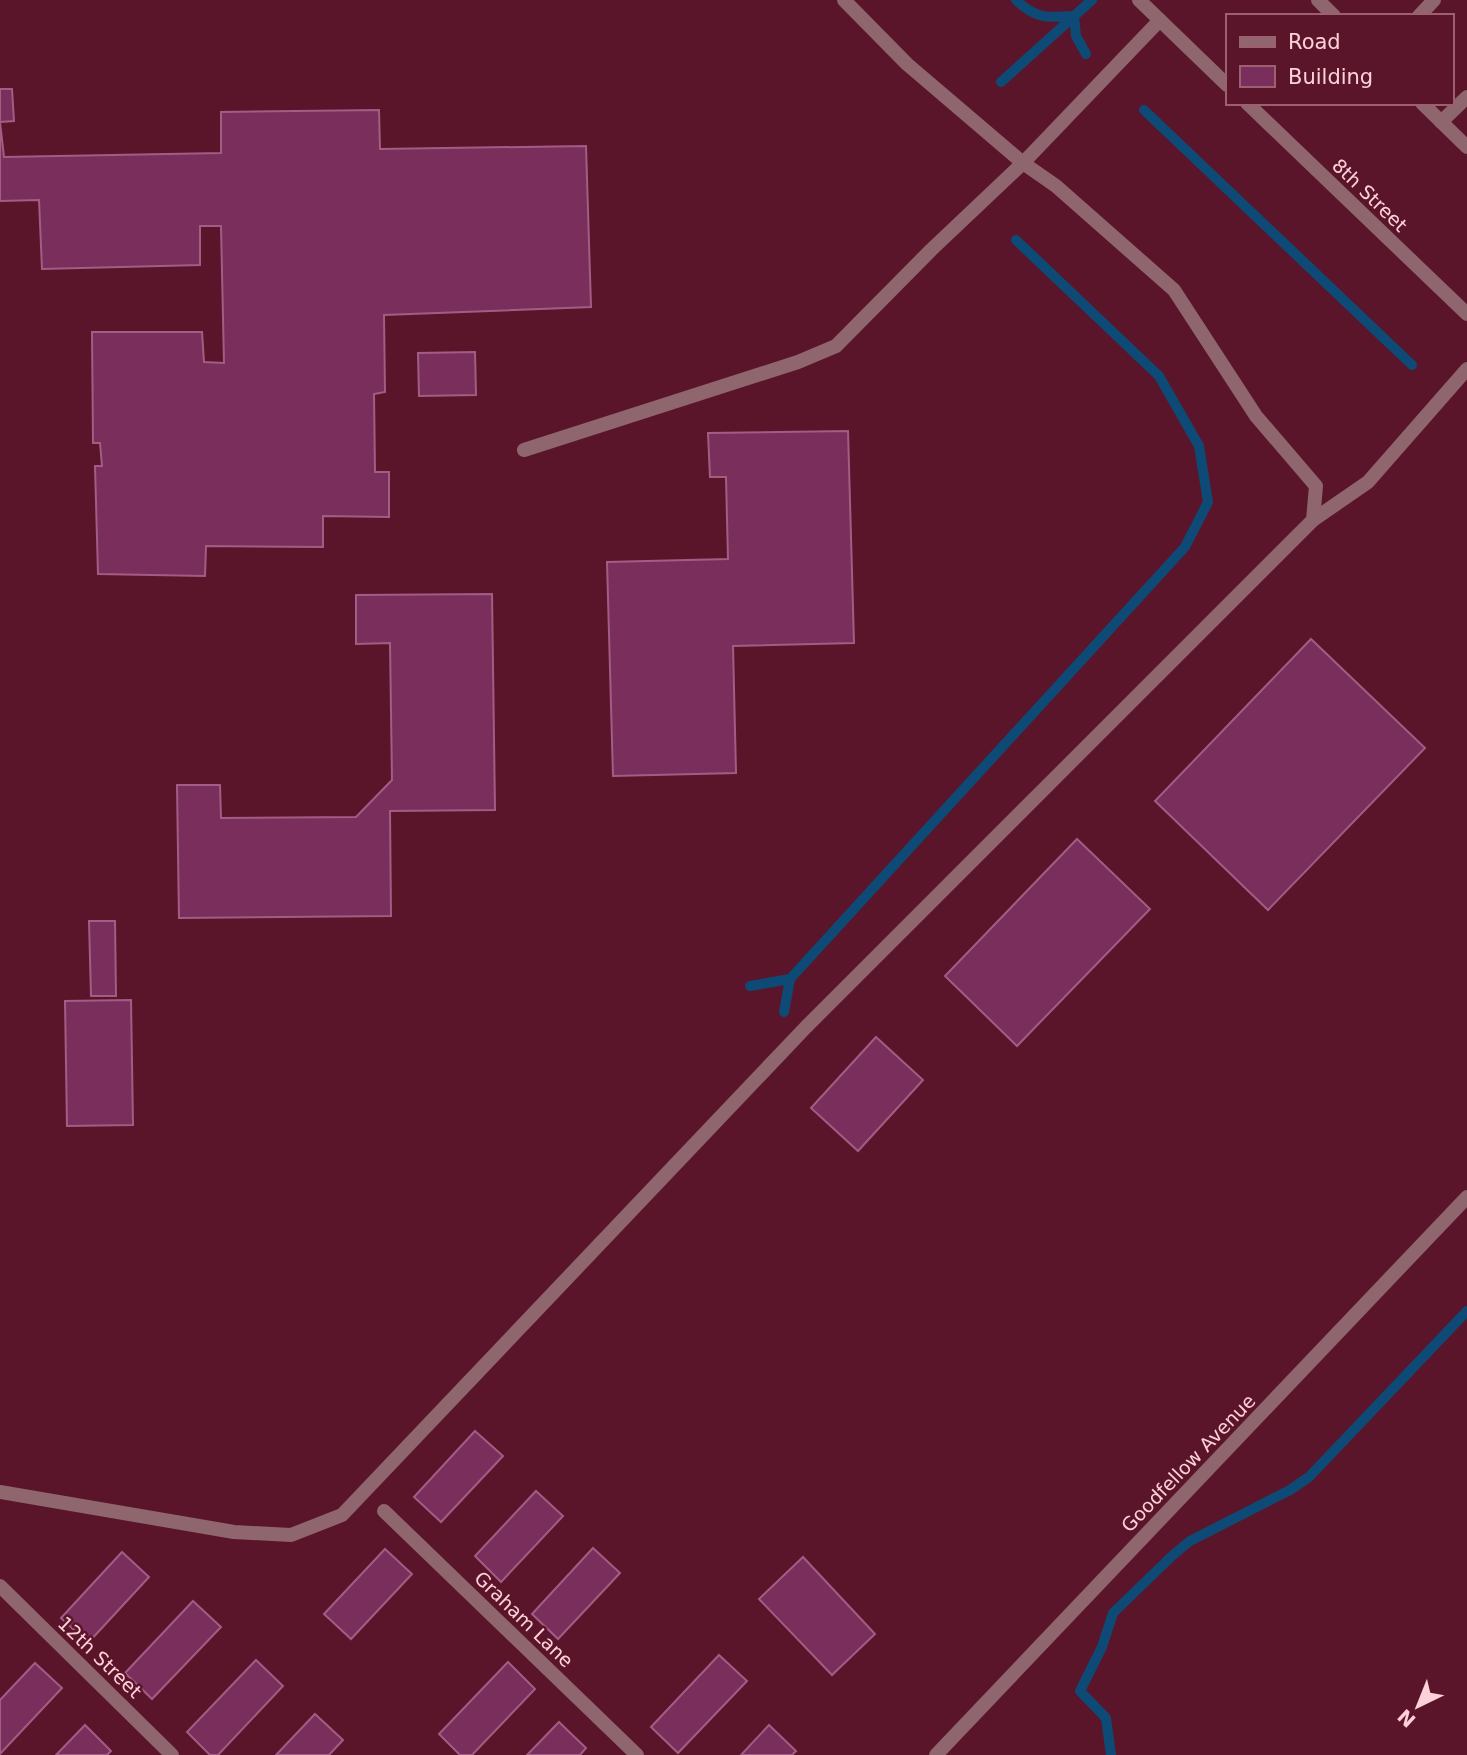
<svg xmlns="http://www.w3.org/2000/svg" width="1467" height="1755" font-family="'DejaVu Sans',sans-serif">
  <rect width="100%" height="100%" fill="#5b152b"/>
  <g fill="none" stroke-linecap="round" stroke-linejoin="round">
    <g stroke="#0e4a76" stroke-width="10">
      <path d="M 1016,0 C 1036,19 1048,18 1073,16"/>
      <polyline points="1074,16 1076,36 1086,54"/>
      <polyline points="1001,82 1092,0"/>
      <polyline points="1144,110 1412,365"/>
      <polyline points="750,986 790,979 1185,547 1208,502 1199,446 1159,376 1016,240"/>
      <polyline points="784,1012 790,979"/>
      <polyline points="1111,1755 1106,1718 1080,1691 1102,1647 1113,1613 1173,1555 1190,1541 1290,1490 1309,1477 1467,1311"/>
    </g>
  </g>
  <g fill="#792e5b" stroke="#a25d84" stroke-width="2">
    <polygon points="0,89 12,89 14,121 0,122 4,157 221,153 221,112 379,110 380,149 586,146 591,307 384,315 385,392 374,394 375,472 389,472 389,517 323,516 323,547 206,546 205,576 98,574 95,466 102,466 100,443 93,443 92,332 202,332 204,362 224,363 221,226 200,226 200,265 42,269 39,200 0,201"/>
    <polygon points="475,352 476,395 419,396 418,353"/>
    <polygon points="848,431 854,643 733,646 736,773 613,776 607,562 728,559 726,477 710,477 708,433"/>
    <polygon points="492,594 495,810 390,811 391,916 179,918 177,785 220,785 221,818 356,817 392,780 390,643 356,644 356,595"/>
    <polygon points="1311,639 1425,748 1268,910 1155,801"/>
    <polygon points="1077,839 1150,909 1017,1046 945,976"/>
    <polygon points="89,921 115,921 116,996 91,996"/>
    <polygon points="131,1000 133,1125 67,1126 65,1001"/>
    <polygon points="876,1037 923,1080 858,1151 811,1108"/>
    <polygon points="475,1431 503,1456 441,1522 414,1497"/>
    <polygon points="536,1491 563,1516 501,1582 475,1556"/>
    <polygon points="593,1548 620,1573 558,1639 532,1614"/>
    <polygon points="385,1549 412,1574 351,1639 324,1614"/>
    <polygon points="122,1552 149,1577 88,1643 61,1618"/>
    <polygon points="803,1557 875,1634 832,1675 759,1599"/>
    <polygon points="193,1601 221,1627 152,1699 125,1673"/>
    <polygon points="719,1655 747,1681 678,1753 651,1727"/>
    <polygon points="256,1660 283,1686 218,1755 210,1755 187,1732"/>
    <polygon points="508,1662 535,1689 472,1755 460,1755 439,1734"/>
    <polygon points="35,1663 62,1688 0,1754 0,1700"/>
    <polygon points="315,1714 343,1740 329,1755 276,1755"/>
    <polygon points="559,1722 586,1748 580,1755 527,1755"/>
    <polygon points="85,1725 111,1751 107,1755 56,1755"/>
    <polygon points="769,1725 796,1751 792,1755 741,1755"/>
  </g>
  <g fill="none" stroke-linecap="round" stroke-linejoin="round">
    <g stroke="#8f666e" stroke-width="14">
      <polyline points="1318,0 1334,16"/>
      <polyline points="1419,16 1434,0"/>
      <polyline points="1422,103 1467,147"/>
      <polyline points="1441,122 1467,97"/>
      <polyline points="524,450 798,362 836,346 931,250 1023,163 1160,20"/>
      <polyline points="1313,520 1368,482 1467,369"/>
      <polyline points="0,1492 234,1532 291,1535 342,1515 806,1027 1313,520 1316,486 1256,416 1174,290 1056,186 1023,163 907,64 844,0"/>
    </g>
    <g stroke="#8f666e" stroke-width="14">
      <polyline points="1139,0 1227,85"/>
      <polyline points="1247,103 1467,314"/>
      <polyline points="384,1511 637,1755"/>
      <polyline points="0,1586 172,1755"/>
      <polyline points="936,1755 1467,1197"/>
    </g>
  </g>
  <g text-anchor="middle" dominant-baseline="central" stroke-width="5" stroke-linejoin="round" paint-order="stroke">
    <g font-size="19" fill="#fed1d9" stroke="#5b152b">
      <text transform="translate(1370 195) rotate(44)">8th Street</text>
      <text transform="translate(1188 1463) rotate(-46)">Goodfellow Avenue</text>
      <text transform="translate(524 1619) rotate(44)">Graham Lane</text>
      <text transform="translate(100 1657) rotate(44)">12th Street</text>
    </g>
  </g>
  <rect x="1226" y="14" width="228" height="91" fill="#5b152b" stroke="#9c6071" stroke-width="2"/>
  <rect x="1240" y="37" width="35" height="10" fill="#8f666e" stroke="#9c6071" stroke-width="2"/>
  <text x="1288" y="49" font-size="21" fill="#fed1d9">Road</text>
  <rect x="1240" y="66" width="35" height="21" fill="#792e5b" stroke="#9c6071" stroke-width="2"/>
  <text x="1288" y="84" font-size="21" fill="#fed1d9">Building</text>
  <g transform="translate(1418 1706) rotate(223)" stroke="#5b152b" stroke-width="5" paint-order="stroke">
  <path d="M0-5L12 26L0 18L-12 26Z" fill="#fed1d9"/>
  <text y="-10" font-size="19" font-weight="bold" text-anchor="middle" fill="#fed1d9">N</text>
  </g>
</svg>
